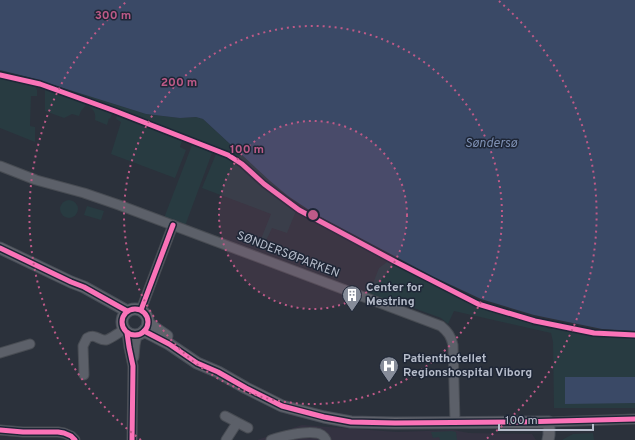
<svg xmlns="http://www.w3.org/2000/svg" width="635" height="440" font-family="Overpass,sans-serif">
  <rect width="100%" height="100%" fill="#2b313b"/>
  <polygon fill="#343241" points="302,425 397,432 453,430 469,433 532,434 536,440 257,440"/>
  <g fill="#283b41">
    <polygon points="0,70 28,77 146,114 180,118 196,117 203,119 270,181 290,198 288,201 243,164 232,156 61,90 0,73"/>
    <polygon points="0,76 34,84 37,90 37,96 31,96 30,126 35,127 35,142 0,128"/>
    <path d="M 45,88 L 111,112 L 112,114 L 110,119 L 109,118 L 107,125 L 95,120 C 96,112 93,108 86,105 L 81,111 L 79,116 L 72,114 L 64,118 L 45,111 Z"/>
    <polygon points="117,115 182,141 180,147 186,150 175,178 111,154 121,122 116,119"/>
    <polygon points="195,144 211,150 212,153 185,226 164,218 192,145"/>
    <polygon points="218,153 230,159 241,166 260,183 295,210 296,211 287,233 272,228 263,247 259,244 271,214 202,188 216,154"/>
    <circle cx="69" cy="209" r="9"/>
    <polygon points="87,206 104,211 101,220 84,215"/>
    <polygon points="387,262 476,306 529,321 532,325 535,326 538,323 546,325 548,329 551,329 555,327 600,336 635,338 635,408 554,408 553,342 551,333 454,311 448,324 441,318 389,299 384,302 364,294 366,289 370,291 379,268"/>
    <polygon points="452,431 456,432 457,440 440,440 439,437 433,438 431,432"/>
    <polygon points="593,433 594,440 562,440 573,434"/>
  </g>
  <g fill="#3a4966">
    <polygon points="0,0 635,0 635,331 602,329 534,315 481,299 434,277 315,214 288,196 270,181 203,119 196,117 180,118 146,114 28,77 0,70"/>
    <polygon points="635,377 635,403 565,404 565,377"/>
  </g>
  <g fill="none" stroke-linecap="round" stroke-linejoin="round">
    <g stroke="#484c53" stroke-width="11">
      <g id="minor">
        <path d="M 0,166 L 36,180 L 84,193 L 119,205 L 441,326 C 448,332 451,336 453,345 L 455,422"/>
        <polyline points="141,310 173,225"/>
        <polyline points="127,333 129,347 133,366 132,440"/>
        <polyline points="0,353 30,344"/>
        <polyline points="134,357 135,345 137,335"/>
        <path d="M 84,375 L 83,346 L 87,338 C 96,333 99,341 106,340 C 111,339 119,332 124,330"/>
        <polyline points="225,416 248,428"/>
        <polyline points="549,422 635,419"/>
        <polyline points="0,430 23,432 58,432 64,433 71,436 75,440"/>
        <polyline points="226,440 237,423"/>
        <path d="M 271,440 C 282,436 305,431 316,433 C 320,433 324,436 326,440"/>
      </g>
    </g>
    <g stroke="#494e58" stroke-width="13">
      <g id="major">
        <polyline points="0,248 71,282 84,287 127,311"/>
        <circle cx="135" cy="322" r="13"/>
        <polyline points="148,323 167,336"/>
        <polyline points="144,331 169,344 197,363 218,372 246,388 282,406 324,417 351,422 395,423 549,422 549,435 548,440"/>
      </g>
    </g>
    <use href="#minor" stroke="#5c6069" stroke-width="9"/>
    <use href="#major" stroke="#5f626a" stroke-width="11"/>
    <g stroke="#1e2636" stroke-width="8">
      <g id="cycleway">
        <polyline points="0,75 40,84 115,111 228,155 242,164 264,184 299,210 394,261 478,304 535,321 594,333 635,335"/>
        <polyline points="0,248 71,282 84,287 127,311"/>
        <circle cx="135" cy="322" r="13"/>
        <polyline points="141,310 173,225"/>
        <polyline points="144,331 169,344 197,363 218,372 246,388 282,406 324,417 351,422 395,423 520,422 635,419"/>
        <polyline points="127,333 129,347 133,366 132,440"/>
        <polyline points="0,430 23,432 58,432 64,433 71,436 75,440"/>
      </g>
    </g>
    <use href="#cycleway" stroke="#fb73b8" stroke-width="5"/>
  </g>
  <circle cx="313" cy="215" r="94" fill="#be5a88" fill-opacity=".12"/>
  <g fill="none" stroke="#be5a88" stroke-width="2" stroke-dasharray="2 4">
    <circle cx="313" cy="215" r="94"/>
    <circle cx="313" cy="215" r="189"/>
    <path d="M141 440A283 283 0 0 1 127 1M499 1A283 283 0 0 1 485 440"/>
  </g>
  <defs>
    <g id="building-pin" transform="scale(1)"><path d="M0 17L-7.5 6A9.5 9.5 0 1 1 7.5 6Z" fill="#868c99" stroke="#1e2636"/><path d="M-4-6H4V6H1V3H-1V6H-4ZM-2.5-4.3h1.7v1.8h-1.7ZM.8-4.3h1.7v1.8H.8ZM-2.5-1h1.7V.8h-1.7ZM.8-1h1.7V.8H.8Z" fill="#fff"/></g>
    <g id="hospital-pin" transform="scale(1)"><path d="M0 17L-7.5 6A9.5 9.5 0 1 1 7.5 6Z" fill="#868c99" stroke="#1e2636"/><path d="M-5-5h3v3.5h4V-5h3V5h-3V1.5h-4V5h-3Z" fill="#fff"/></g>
  </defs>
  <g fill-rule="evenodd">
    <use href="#building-pin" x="352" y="295"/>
    <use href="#hospital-pin" x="389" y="366"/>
  </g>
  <g text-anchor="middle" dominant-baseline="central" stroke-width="3" stroke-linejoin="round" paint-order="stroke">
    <g font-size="12" fill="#b7bdcb" stroke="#1e2636">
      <text transform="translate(288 255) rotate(21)">SØNDERSØPARKEN</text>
    </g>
    <g font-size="12" font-weight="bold" fill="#b7bdcb" stroke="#1e2636" text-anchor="start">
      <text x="366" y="288">Center for<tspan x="366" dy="14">Mestring</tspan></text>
      <text x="403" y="359">Patienthotellet<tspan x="403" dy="14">Regionshospital Viborg</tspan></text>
    </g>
    <g font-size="13" font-style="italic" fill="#7d8fb2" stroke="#1e2636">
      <text x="491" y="144">Søndersø</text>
    </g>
  </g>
  <circle cx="313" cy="215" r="6" fill="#be5a88" stroke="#1e2636" stroke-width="2"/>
  <g font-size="12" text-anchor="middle" font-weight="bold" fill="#be5a88" stroke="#1e2636" stroke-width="3" stroke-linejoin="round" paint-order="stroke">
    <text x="113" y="19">300 m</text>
    <text x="179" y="86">200 m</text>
    <text x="247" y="153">100 m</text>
  </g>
  <path d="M499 424v6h94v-6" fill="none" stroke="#b7bdcb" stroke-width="2"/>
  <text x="505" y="424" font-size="12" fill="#b7bdcb" stroke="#1e2636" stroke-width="3" paint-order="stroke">100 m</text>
</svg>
